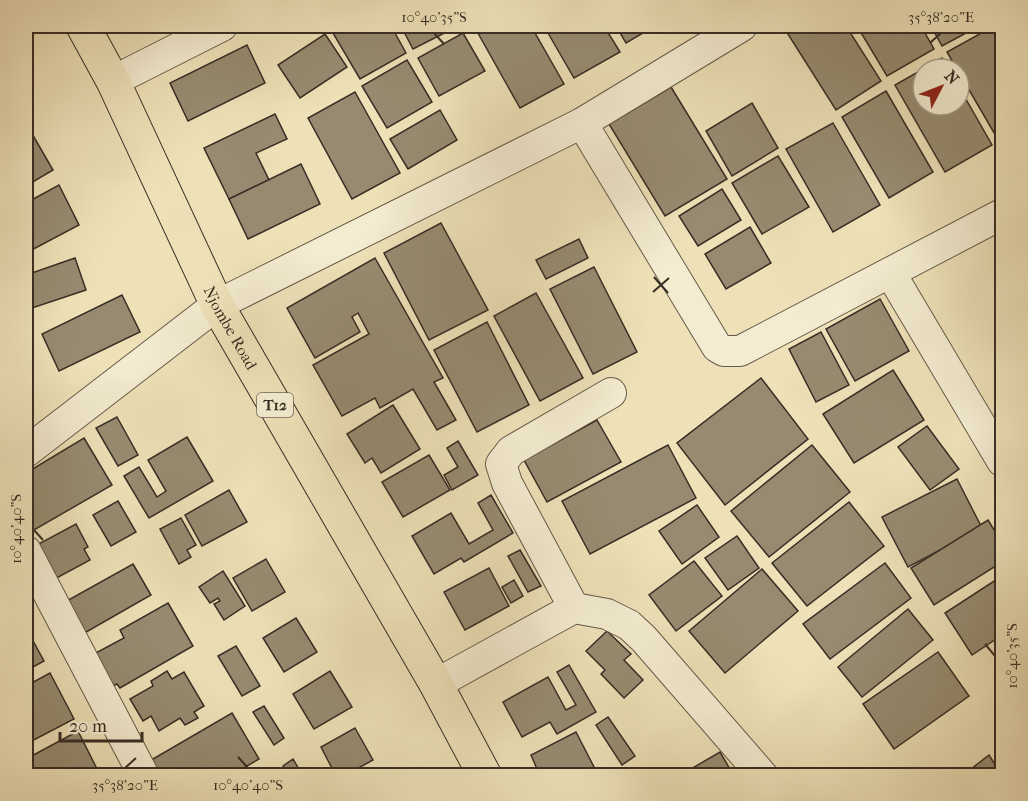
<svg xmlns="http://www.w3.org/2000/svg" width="1028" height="801" font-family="'IM FELL French Canon',serif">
  <rect width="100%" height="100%" fill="#eee1b8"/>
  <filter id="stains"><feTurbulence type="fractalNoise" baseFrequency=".00333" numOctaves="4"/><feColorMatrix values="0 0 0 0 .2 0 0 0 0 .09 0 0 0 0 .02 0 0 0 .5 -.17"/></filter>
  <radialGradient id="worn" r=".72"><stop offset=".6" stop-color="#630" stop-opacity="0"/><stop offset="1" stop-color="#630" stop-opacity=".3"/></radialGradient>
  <g fill="#968b71" stroke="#372d24" stroke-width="1.5">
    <polygon points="345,26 391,26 406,53 360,79 333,33"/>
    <polygon points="401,26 458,26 413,49"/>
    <polygon points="474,26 531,26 564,84 520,108"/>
    <polygon points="544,26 604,26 620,52 574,78"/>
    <polygon points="616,26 655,26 626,43"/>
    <polygon points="795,26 846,26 881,81 836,110 786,31"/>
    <polygon points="857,26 921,26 934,49 887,76"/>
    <polygon points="931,26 979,26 942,46"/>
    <polygon points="994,26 1002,40 1002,135 997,138 947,52"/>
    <polygon points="463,33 485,71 439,96 418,58"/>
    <polygon points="325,34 347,67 300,98 278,65"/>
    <polygon points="247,45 265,83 188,121 170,83"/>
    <polygon points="942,58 949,69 924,69"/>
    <polygon points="407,60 432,102 387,128 362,86"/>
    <polygon points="923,69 923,105 959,105 959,87 992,145 945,172 895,85"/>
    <polygon points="671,87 727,179 665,216 609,124"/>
    <polygon points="886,91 933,172 889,198 842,117"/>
    <polygon points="355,92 400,173 352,199 308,118"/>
    <polygon points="752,103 778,148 732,176 706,131"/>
    <polygon points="440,110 457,140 408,169 390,139"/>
    <polygon points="275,114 287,139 256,153 269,180 229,199 204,148"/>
    <polygon points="833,123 880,205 833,232 786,149"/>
    <polygon points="27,125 53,170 26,186 26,126"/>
    <polygon points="778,156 809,207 762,234 732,183"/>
    <polygon points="301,164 320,204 248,239 229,199"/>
    <polygon points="59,185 79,225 26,253 26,203"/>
    <polygon points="722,189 741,220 698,246 679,216"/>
    <polygon points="441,223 488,310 429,340 384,253"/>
    <polygon points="750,227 771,263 726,289 705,254"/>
    <polygon points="579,239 588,258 546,279 536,260"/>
    <polygon points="75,258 86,290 26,310 26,275"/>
    <polygon points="375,258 443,378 434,382 456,420 437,430 413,389 380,408 375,398 342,416 313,365 369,334 358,313 352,317 360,332 315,358 287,308"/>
    <polygon points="594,267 637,352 593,374 550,289"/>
    <polygon points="536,293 583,378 540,401 494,316"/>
    <polygon points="122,295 140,332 59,371 42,334"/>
    <polygon points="880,299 909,351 855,381 826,329"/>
    <polygon points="487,322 529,405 477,432 434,350"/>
    <polygon points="821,332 849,385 816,402 789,349"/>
    <polygon points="893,370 924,420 854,463 823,414"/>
    <polygon points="761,378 808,439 725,505 677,443"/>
    <polygon points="393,405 420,449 381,473 372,458 365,463 347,434"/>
    <polygon points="117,417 138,455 118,466 96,428"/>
    <polygon points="597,420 621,462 547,502 524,460"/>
    <polygon points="927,426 959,469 930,490 898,447"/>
    <polygon points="187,437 213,481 149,518 124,476 139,467 157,497 166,491 148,460"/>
    <polygon points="84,438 112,485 27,534 26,473"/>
    <polygon points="458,441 478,475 452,490 444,475 458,467 447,448"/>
    <polygon points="668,445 696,498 590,554 562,501"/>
    <polygon points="812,445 850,492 769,557 731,511"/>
    <polygon points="429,455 450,490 403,517 382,482"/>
    <polygon points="957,479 982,528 908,567 882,517"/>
    <polygon points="229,490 247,522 202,546 185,515"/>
    <polygon points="491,495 513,533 464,562 461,558 434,574 412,536 451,513 469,544 493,530 478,503"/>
    <polygon points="118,501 136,532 111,546 93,515"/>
    <polygon points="849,502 884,546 807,606 772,563"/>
    <polygon points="697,505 719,537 682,564 659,531"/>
    <polygon points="181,518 196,545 187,550 191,557 179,564 160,529"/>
    <polygon points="988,520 1002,543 1002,562 934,605 911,568"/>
    <polygon points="76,524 88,547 84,549 90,560 51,581 33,547"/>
    <polygon points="737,536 759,568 728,590 705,558"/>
    <polygon points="520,550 541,586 528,592 508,556"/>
    <polygon points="266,559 285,592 252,611 233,578"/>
    <polygon points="694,561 722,596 676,631 649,595"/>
    <polygon points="885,563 911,598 830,659 803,624"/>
    <polygon points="133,564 151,595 81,635 63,603"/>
    <polygon points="489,568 509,606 465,630 444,592"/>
    <polygon points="762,569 798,611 725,673 689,631"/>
    <polygon points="223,571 245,606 224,620 214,604 220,601 218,598 210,603 199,587"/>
    <polygon points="1002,576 1002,635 972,655 945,613"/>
    <polygon points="514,580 523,596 511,603 502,587"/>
    <polygon points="168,603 193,646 120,688 117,684 111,687 92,655 124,638 120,630"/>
    <polygon points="908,609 933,640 862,697 838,667"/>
    <polygon points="296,618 317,652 284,672 263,638"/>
    <polygon points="26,628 44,661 26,671"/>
    <polygon points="607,631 631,654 624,660 643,680 624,698 601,674 605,670 586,651"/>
    <polygon points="236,646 260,686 242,696 218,656"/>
    <polygon points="938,652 969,696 894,749 863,704"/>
    <polygon points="569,665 596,712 557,734 550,722 522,737 503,702 548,677 566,710 576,705 557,672"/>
    <polygon points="167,671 172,679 184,672 204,706 194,712 198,718 185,725 180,718 159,731 151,716 143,721 130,699 153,686 151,681"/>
    <polygon points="330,671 352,707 314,729 293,694"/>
    <polygon points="50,673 74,719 26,744 26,686"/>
    <polygon points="264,706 284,738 274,745 253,712"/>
    <polygon points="232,713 259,759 230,776 153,776 146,763"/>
    <polygon points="608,717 635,756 622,765 596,725"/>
    <polygon points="355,728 373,760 344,776 336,776 321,747"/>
    <polygon points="78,731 100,775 26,776 26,759"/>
    <polygon points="576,732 594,767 577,776 540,776 531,755"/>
    <polygon points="720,752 734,776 679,776"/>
    <polygon points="989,755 1002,776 962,776"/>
    <polygon points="293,759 303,776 289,776 283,766"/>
  </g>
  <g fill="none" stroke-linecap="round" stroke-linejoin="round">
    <g stroke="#655a49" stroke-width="32">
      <g id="minor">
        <polyline points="113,81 222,26"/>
        <polyline points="582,123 717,347 724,351 740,351 1002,214"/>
        <polyline points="891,274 1002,461"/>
        <polyline points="26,452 217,305 582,123 742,26"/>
        <polyline points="26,551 144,776"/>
        <polyline points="574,608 507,483 501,464 511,451 611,393"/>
        <polyline points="436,684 574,608 607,614 629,625 644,639 763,776"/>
      </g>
    </g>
    <g stroke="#372d24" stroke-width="35">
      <g id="trunk">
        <path id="s1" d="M 83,26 L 113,81 L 217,305 L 436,684 L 485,776"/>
      </g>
    </g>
    <use href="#minor" stroke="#f4ecd1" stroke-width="30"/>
    <use href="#trunk" stroke="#eee1b8" stroke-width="33"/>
  </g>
  <path fill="none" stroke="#372d24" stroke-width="2" d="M 434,33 L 444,44M 930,43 L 941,33M 654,277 L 668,293M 653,292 L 669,278M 33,529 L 43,540M 985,644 L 995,656M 238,757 L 248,768M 125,768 L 136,758"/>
  <g text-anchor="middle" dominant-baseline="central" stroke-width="4.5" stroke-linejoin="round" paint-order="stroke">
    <rect fill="#f4ecd1" stroke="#706658" stroke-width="1.5" x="257" y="393" width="36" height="24" rx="4.5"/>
    <g font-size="15" font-weight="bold" fill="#372d24">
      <text x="275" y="405">T12</text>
    </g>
    <g font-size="16" fill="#372d24" stroke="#f4ecd1">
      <text stroke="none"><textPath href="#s1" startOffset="336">Njombe Road</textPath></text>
    </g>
  </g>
  <rect width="1028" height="801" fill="none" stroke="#eee1b8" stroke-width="66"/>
  <g transform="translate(941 87) rotate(48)"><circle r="28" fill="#f4ecd1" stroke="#a8a08c" stroke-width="1.5"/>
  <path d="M0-4.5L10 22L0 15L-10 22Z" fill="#8f2418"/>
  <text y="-9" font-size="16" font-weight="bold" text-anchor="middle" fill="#372d24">N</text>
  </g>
  <path d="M60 732v9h82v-9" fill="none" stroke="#372d24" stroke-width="3"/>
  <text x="69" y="732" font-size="18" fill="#372d24" stroke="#f4ecd1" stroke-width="4.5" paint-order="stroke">20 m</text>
  <rect x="33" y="33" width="962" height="735" fill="none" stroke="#372d24" stroke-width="2"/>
  <g font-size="15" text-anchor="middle" fill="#372d24">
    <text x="434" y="22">10°40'35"S</text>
    <text x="941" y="22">35°38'20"E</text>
    <text transform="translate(16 529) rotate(-90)" y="5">10°40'40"S</text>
    <text transform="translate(1012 656) rotate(-90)" y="5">10°40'35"S</text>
    <text x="125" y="790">35°38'20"E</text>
    <text x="248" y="790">10°40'40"S</text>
  </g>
  <rect width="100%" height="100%" filter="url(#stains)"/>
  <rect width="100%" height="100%" fill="url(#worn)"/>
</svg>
